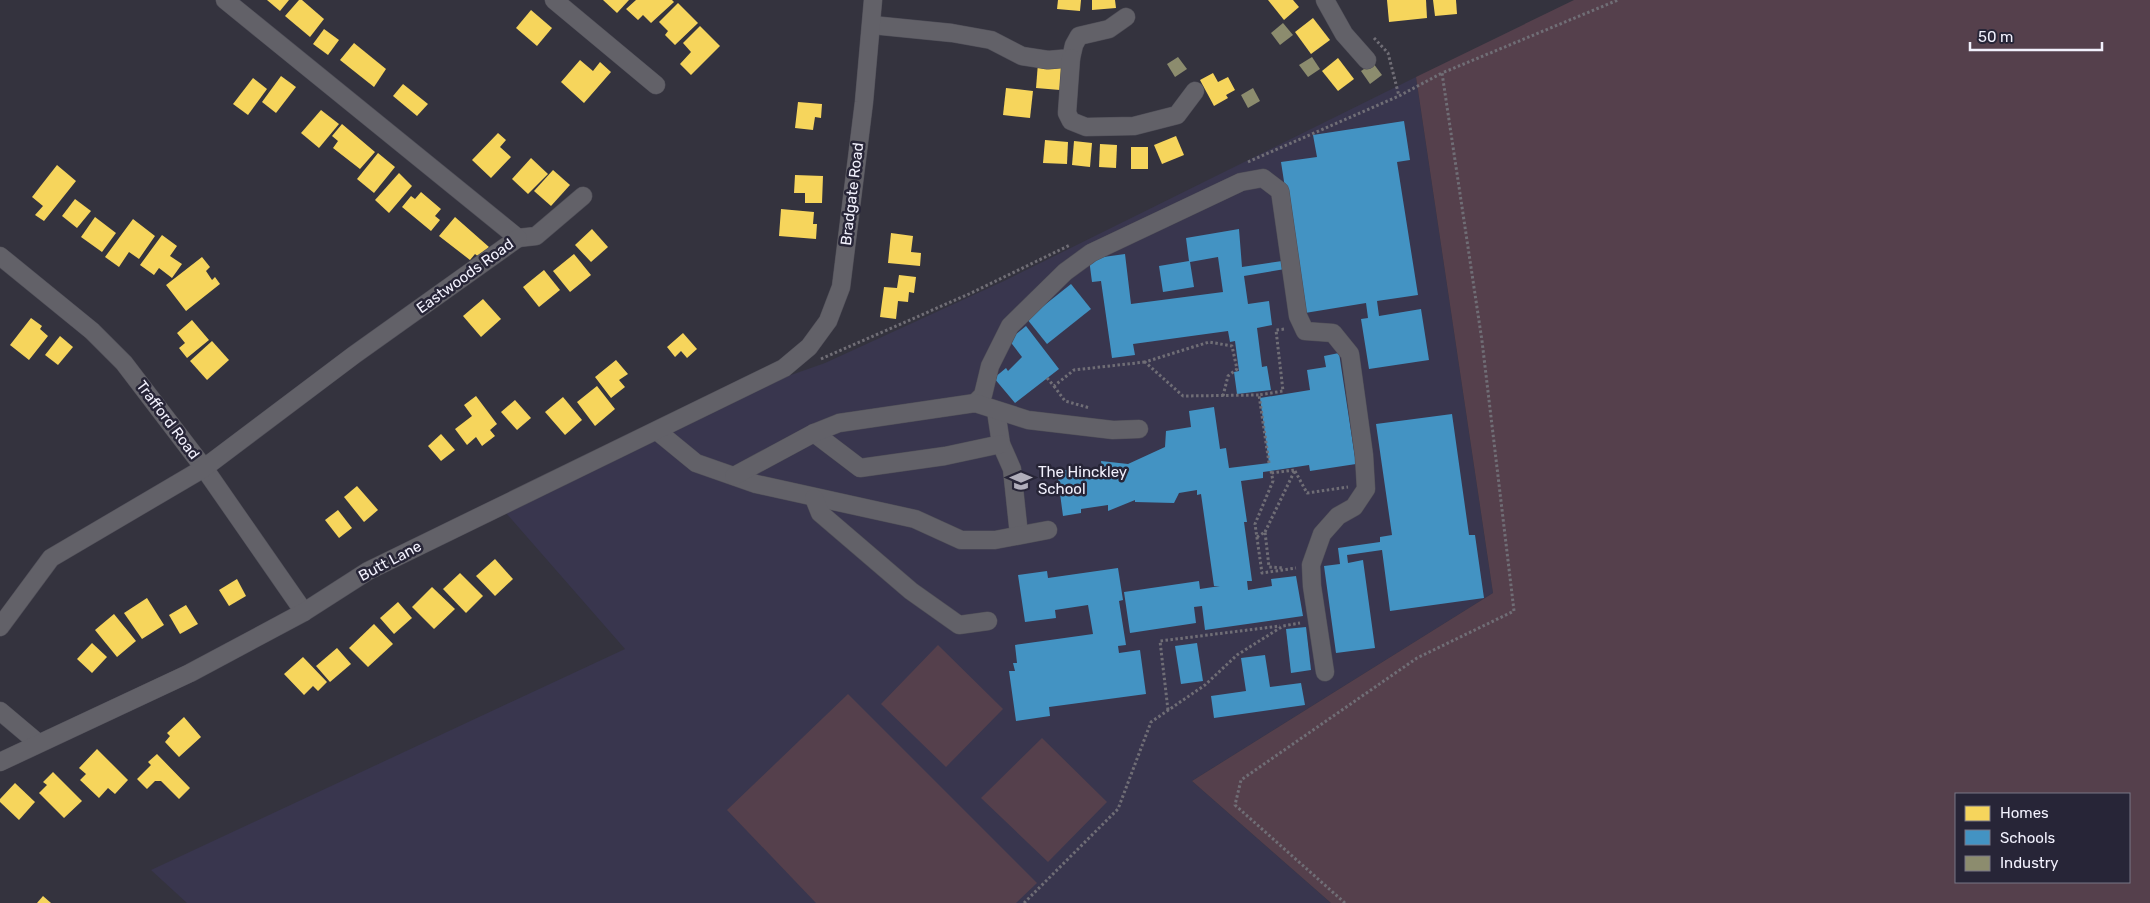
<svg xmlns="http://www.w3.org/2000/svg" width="2150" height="903" font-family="Rubik,sans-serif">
  <rect width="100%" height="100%" fill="#34333e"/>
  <polygon fill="#39364e" points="1416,77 1493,593 1192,781 1331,903 187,903 151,870 625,649 506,513 774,381 825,363 1004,281"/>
  <g fill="#55404c" fill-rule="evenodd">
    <path d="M 1574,0 L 2150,0 L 2150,903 L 1331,903 L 1192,781 L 1493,593 L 1416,77 ZM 1956,794 L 2129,794 L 2129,882 L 1956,882 Z"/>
    <polygon points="938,645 1003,709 946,767 881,704"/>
    <polygon points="848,694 1037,883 1016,903 816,903 727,810"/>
    <polygon points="1042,738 1107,802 1048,862 981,798"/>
  </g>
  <g fill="#f6d55c">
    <polygon points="267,0 289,0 280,11"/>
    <polygon points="299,0 302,0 324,19 310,37 285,16"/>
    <polygon points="603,0 629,0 617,13"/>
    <polygon points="636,0 672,0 674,2 651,23 643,15 638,20 626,9"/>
    <polygon points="1058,0 1081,0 1080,11 1057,9"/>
    <polygon points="1092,0 1115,0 1116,8 1092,10"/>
    <polygon points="1268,0 1293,0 1299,7 1284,20"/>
    <polygon points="1387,0 1426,0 1427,18 1389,22"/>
    <polygon points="1433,0 1456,0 1457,14 1435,16"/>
    <polygon points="678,3 698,23 675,45 665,35 668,31 659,22"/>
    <polygon points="531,10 552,28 537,46 516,28"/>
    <polygon points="1313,18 1330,40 1311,54 1295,32"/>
    <polygon points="700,26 720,46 691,75 680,64 691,52 683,43"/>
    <polygon points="324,29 339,40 328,55 313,44"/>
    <polygon points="354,43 386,69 374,87 340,60"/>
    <polygon points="1338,58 1354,79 1338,91 1322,71"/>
    <polygon points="580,60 593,71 600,62 611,72 584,103 561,82"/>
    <polygon points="1038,63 1063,65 1060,90 1036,88"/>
    <polygon points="1213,73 1218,82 1228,77 1235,90 1226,95 1228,98 1214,106 1200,80"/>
    <polygon points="281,76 296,87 276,113 262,102"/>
    <polygon points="253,78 267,89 248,115 233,104"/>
    <polygon points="403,84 428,104 417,116 393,96"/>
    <polygon points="1006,88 1033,91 1030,118 1003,115"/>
    <polygon points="798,102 822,104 821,118 815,117 813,130 795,128"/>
    <polygon points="321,110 339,124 319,148 301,133"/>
    <polygon points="342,124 375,152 360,169 333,148 338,141 332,136"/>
    <polygon points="498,133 506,140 500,147 511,157 491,178 472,160"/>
    <polygon points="1176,136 1184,155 1162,164 1154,145"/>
    <polygon points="1045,140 1068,142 1067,164 1043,163"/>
    <polygon points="1074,141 1092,143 1090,167 1072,165"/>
    <polygon points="1100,144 1117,145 1116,168 1099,167"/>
    <rect x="1131" y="147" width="17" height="22"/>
    <polygon points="378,153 395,167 374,193 357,179"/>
    <polygon points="531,158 548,174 528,194 512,179"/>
    <polygon points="57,165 76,181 44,221 35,215 43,206 32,197"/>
    <polygon points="553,170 570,185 551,206 534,191"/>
    <polygon points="399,173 412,186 389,213 375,200"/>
    <polygon points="795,175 823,176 822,203 805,203 805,193 794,193"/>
    <polygon points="421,192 441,209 435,216 440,220 431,231 402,207 411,196 415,199"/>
    <polygon points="75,199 91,211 77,228 62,216"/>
    <polygon points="781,209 814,212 813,224 817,224 816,239 779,236"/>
    <polygon points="95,217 116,233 102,252 81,237"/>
    <polygon points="455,217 489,247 480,258 475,254 470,260 439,236"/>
    <polygon points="133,219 155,236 139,259 129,252 119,267 105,257"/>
    <polygon points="592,229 608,247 591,262 575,245"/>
    <polygon points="891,233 913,236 911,252 921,253 920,266 888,263"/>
    <polygon points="162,235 177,246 170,256 182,264 172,278 159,268 154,275 140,265"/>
    <polygon points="574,254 591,275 570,292 553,271"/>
    <polygon points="202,257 210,267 206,271 212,280 215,277 220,284 186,311 166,285"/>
    <polygon points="544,270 560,290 539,307 523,287"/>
    <polygon points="899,275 916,277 914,293 909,292 908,302 898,301 896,319 880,317 884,287 897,288"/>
    <polygon points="483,299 501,319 481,337 463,316"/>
    <polygon points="31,318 42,326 40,329 48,336 29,360 10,345"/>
    <polygon points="192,320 209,340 187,358 179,348 185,343 177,333"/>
    <polygon points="683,333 697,349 687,358 681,351 675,357 667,347"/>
    <polygon points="60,336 73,347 58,365 45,355"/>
    <polygon points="212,341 229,360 207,380 190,361"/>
    <polygon points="616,360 628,374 619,380 625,387 611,398 595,377"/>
    <polygon points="597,386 615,409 595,426 577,402"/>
    <polygon points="476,396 497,424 490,430 495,436 482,446 476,437 467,445 455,429 472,416 464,405"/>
    <polygon points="563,397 582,420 565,435 545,412"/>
    <polygon points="515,400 531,418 517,430 501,412"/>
    <polygon points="441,434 455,450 441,461 428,446"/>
    <polygon points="357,486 378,510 364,522 344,497"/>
    <polygon points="338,510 352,528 339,538 325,520"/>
    <polygon points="495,559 513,579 495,596 476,576"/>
    <polygon points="460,573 483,596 466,613 443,589"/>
    <polygon points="237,579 246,596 229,606 219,590"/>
    <polygon points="432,587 455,609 434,629 412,607"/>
    <polygon points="147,598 164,625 142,639 124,613"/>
    <polygon points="398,602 412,618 394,634 380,618"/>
    <polygon points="186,605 198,624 180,634 169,615"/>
    <polygon points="114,614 136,641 117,657 95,630"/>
    <polygon points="374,624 393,644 368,667 349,648"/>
    <polygon points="92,643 107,657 92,673 77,659"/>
    <polygon points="337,648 351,664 330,682 316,666"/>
    <polygon points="303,657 327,682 318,691 313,686 304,695 284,674"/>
    <polygon points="184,717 201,737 179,757 165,742 170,736 167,733"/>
    <polygon points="97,749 128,780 115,794 108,788 99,798 80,780 86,774 79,768"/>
    <polygon points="157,754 190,788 179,799 161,781 155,781 147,789 137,779 151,765 148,762"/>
    <polygon points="53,772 82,801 64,818 39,793 47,785 43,782"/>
    <polygon points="15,783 35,802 19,820 0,802 0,799"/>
    <polygon points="43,896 51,903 37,903"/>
  </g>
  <g fill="#4393c3">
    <polygon points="1404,121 1410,160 1397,162 1418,295 1377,301 1379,316 1421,309 1429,360 1369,369 1361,319 1368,318 1366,303 1305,313 1297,267 1244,276 1248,304 1269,301 1272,325 1257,328 1262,367 1267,366 1271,390 1237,394 1234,372 1239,371 1235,341 1230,342 1228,331 1133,344 1135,355 1112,358 1101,281 1092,282 1089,259 1125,254 1131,304 1223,292 1218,257 1190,262 1194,287 1163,292 1159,266 1189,261 1186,238 1239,229 1242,267 1296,259 1281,162 1317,157 1313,135"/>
    <polygon points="1071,284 1091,309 1047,344 1027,319"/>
    <polygon points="1026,326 1059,369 1015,403 994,378 1006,368 1008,371 1022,357 1009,340"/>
    <polygon points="1339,353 1356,464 1310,471 1309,465 1263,472 1263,478 1241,481 1247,522 1244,522 1252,581 1247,581 1248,590 1272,586 1271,579 1296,576 1303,616 1205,630 1202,606 1194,607 1196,623 1130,633 1124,592 1199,581 1200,589 1220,586 1214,586 1201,494 1197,495 1197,490 1179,493 1174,503 1135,502 1135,500 1108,511 1108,505 1081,509 1081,513 1063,516 1057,471 1075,469 1075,473 1102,469 1101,461 1128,464 1165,447 1166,431 1191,427 1189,411 1214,407 1220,449 1226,448 1229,468 1269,463 1260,398 1310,390 1307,370 1326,367 1324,356"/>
    <polygon points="1452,414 1469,535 1475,535 1484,598 1390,611 1382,550 1347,555 1348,563 1363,560 1375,648 1336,653 1324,566 1340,564 1338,548 1380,542 1380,537 1392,535 1376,424"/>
    <polygon points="1118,568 1123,600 1119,601 1126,645 1118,646 1119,653 1140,650 1146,694 1049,707 1050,716 1016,721 1009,671 1015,671 1013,663 1017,663 1015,645 1093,634 1088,605 1055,610 1056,618 1025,622 1018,575 1047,571 1048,578"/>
    <polygon points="1306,627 1311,670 1291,673 1286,629"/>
    <polygon points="1197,643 1203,681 1181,684 1175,646"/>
    <polygon points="1265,655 1270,687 1301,683 1305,705 1214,718 1211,696 1246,691 1241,658"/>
  </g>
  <g fill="#8c8c6e">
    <polygon points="1283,23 1293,35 1280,45 1271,33"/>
    <polygon points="1178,57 1187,69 1175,77 1167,64"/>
    <polygon points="1312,57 1320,69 1308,77 1299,65"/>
    <polygon points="1373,63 1382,75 1370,84 1361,71"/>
    <polygon points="1253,88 1260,101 1248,108 1241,95"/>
  </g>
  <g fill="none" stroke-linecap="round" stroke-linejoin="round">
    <g stroke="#504f58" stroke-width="19">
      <g id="minor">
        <polyline points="225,0 518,238"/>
        <polyline points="554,0 656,85"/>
        <polyline points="1325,0 1344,34 1367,60"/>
        <polyline points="872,25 952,33 991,40 1022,56 1048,60 1071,58 1074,45 1079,36 1109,29 1126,17"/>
        <polyline points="1071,58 1067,113 1071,121 1086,127 1134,126 1177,115 1195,91"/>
        <polyline points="518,238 536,236 583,196"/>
        <polyline points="0,256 92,331 124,363 204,468 304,612"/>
        <polyline points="975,403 983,395 990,366 1010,326 1065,272 1091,253 1241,182 1263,178 1280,191 1298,316 1305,331 1333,333 1350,354 1364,455 1366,489 1354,507 1338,516 1322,534 1311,565 1312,586 1325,672"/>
        <polyline points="996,411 1001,444 1012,469 1019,535"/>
        <polyline points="657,431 696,463 756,484 915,519 961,540 995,540 1048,530"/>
        <polyline points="814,433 860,468 945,456 1001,444"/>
        <polyline points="734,476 814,433 839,423 975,403 1028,420 1113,430 1139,429"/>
        <polyline points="814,498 820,513 911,591 959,625 988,621"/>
        <polyline points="0,627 51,558 204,468 354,355 518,238"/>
        <polyline points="0,711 38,743"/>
        <polyline points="0,762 190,673 304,612 368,571 784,368 809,347 828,321 841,287 864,102 873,0"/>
      </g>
    </g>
    <g stroke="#706e76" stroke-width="3" stroke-dasharray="2.5 2.5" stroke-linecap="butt">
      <polyline points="1374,38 1388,53 1399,96"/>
      <polyline points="1248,162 1399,96 1442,73"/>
      <polyline points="821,359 969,294 1070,245"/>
      <polyline points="1047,378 1054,386 1074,370 1145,362"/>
      <polyline points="1054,386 1065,401 1090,408"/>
      <polyline points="1223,396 1228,376 1237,369 1232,346 1209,342 1145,362 1183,396 1259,395"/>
      <polyline points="1269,463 1259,395 1283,391 1276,330 1285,329"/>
      <polyline points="1271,471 1273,481 1255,524 1262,573 1296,568"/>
      <polyline points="1295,471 1307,493 1348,487"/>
      <polyline points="1265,532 1295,470 1271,473"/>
      <polyline points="1257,537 1265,532 1269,567 1284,568"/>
      <polyline points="1168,710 1160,641 1280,626"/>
      <polyline points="1024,903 1118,809 1151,722 1205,685 1237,655 1283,626 1300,623"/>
      <polyline points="1345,903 1235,805 1241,780 1417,658 1514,611 1482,341 1442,73 1618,0"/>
    </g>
    <use href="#minor" stroke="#626168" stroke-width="18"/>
  </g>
  <defs>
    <g id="school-bare" transform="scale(1.725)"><path d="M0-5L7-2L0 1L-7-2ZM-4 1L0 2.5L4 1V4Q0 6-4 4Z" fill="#b0aeba" stroke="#272537" stroke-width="2.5" paint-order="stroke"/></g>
  </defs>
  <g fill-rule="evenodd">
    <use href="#school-bare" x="1021" y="481"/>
  </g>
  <g text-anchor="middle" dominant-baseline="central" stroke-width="5" stroke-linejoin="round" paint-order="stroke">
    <g font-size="15" fill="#f2f1fd" stroke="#272537">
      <text transform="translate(852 194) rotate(-83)">Bradgate Road</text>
      <text transform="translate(465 276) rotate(-36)">Eastwoods Road</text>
      <text transform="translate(168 420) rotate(53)">Trafford Road</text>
      <text transform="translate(390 561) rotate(-28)">Butt Lane</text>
    </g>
    <g font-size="15" fill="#f2f1fd" stroke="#272537" text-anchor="start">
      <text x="1038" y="472">The Hinckley<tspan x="1038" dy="17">School</tspan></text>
    </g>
  </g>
  <rect x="1955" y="793" width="175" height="90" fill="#272537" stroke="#787786"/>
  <rect x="1965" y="806" width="25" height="15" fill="#f6d55c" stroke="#787786"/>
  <text x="2000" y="818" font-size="15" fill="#f2f1fd">Homes</text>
  <rect x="1965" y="830" width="25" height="15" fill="#4393c3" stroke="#787786"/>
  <text x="2000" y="843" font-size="15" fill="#f2f1fd">Schools</text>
  <rect x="1965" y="856" width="25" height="15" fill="#8c8c6e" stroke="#787786"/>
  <text x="2000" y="868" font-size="15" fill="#f2f1fd">Industry</text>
  <path d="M1970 42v8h132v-8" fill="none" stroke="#f2f1fd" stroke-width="2.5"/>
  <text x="1978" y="42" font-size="15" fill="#f2f1fd" stroke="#272537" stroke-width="4" paint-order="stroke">50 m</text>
</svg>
